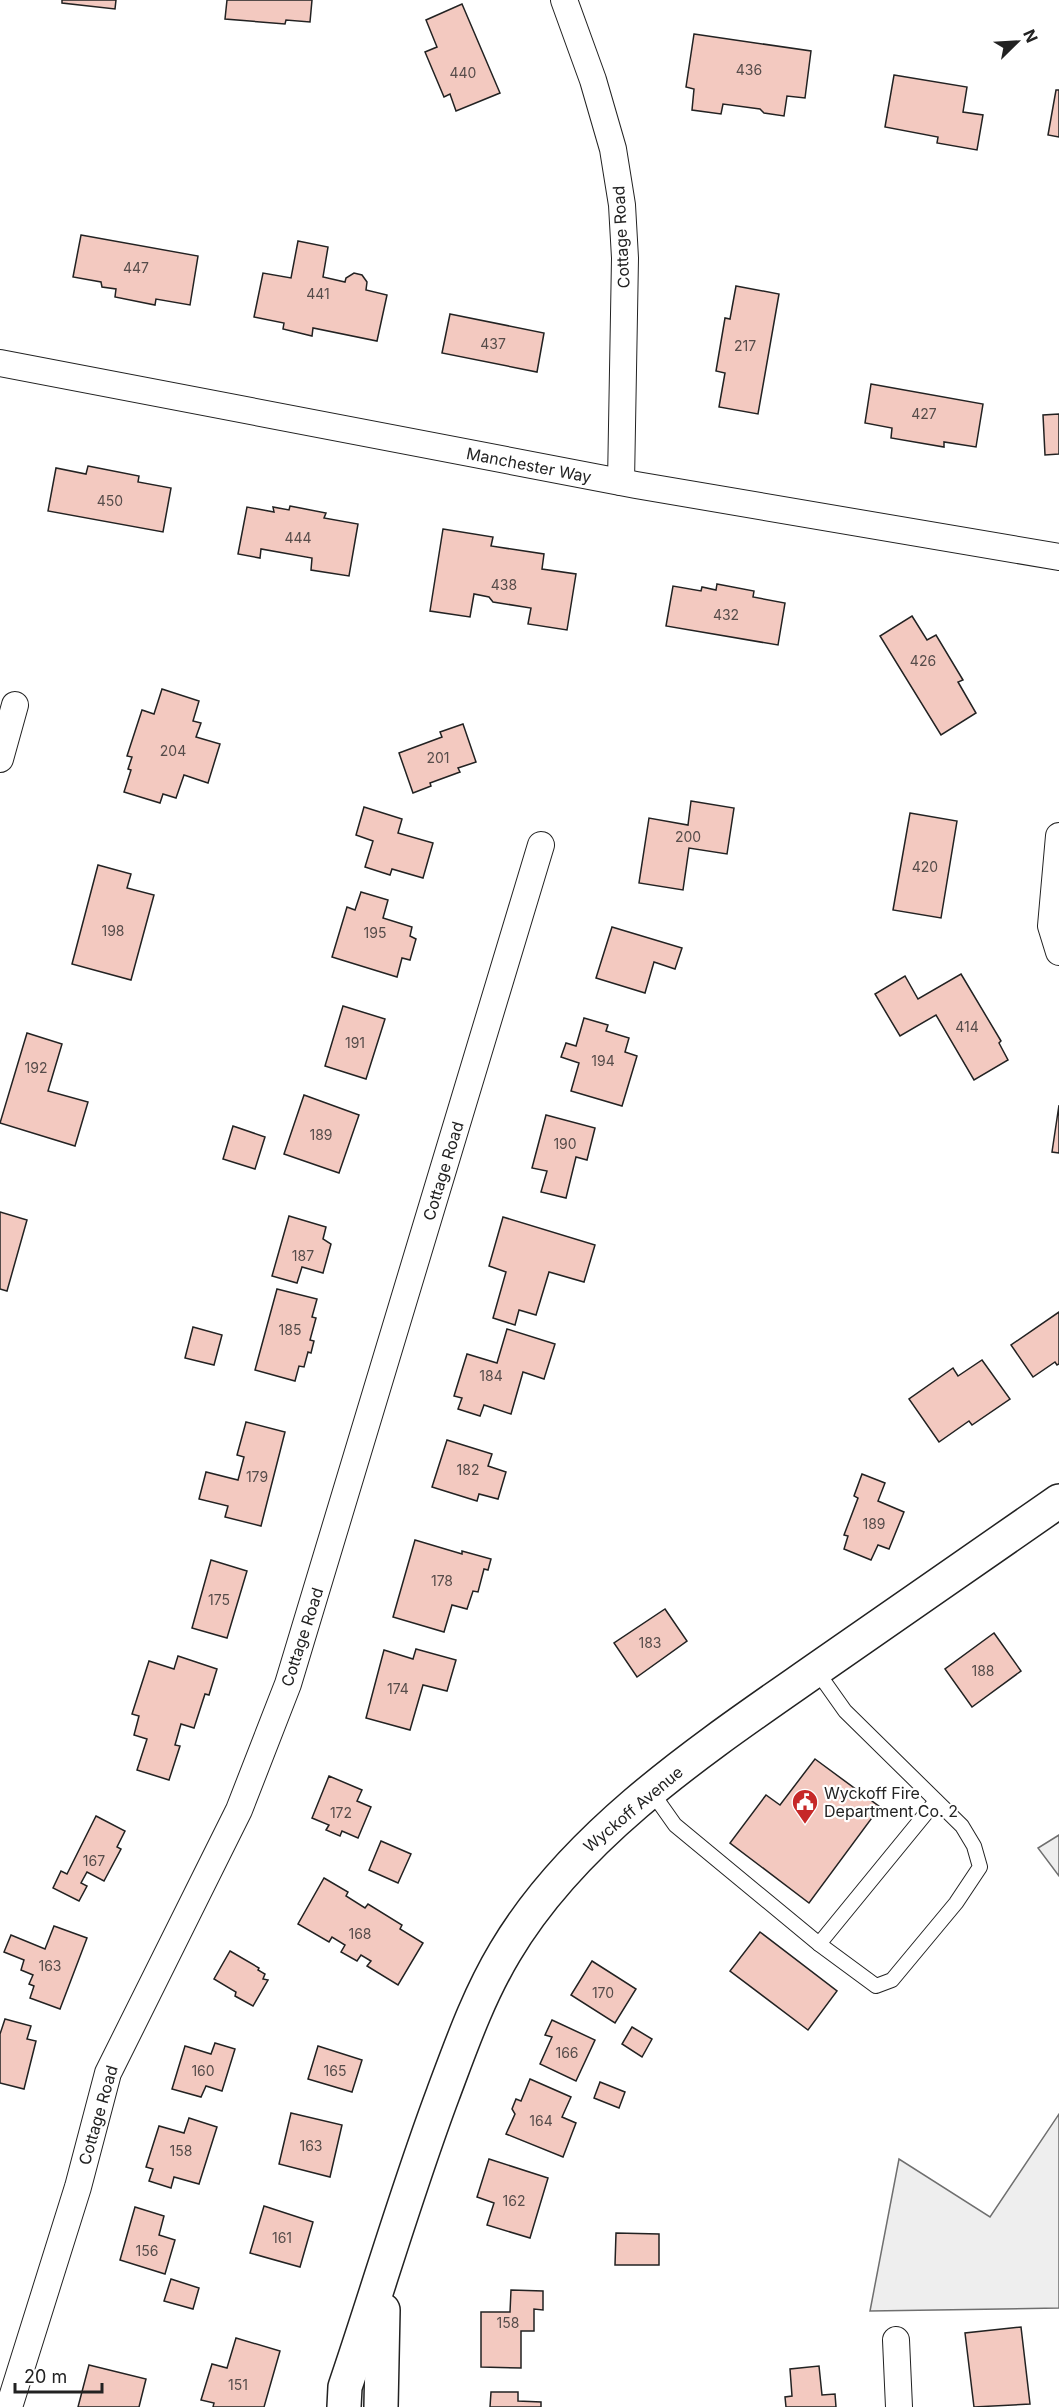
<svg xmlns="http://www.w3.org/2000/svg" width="1059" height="2407" font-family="Inter,sans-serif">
  <rect width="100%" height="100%" fill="#fff"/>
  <g fill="#eee" stroke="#6f6f6f" stroke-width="1.5">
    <polygon points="1059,1835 1059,1876 1038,1848"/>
    <polygon points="1059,2114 1059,2308 870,2311 899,2159 990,2217"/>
  </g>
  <g fill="#f3c9c0" stroke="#222" stroke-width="1.5">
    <polygon points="62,0 116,0 115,9 62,3"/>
    <polygon points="227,0 312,0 310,22 286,20 285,24 225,19"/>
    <polygon points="462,4 500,93 456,111 450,94 444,97 425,52 437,47 426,20"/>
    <polygon points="694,34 811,51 805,98 787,96 784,116 764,113 760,109 723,104 721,114 692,110 694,89 686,87"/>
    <polygon points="894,75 967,87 963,112 983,115 977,150 937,143 938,137 885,127"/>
    <polygon points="1056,90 1059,90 1059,137 1048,135"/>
    <polygon points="81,235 198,256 190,305 156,299 155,305 115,297 116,289 102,287 101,282 73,277"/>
    <polygon points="298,241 328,247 323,277 345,282 346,278 354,273 362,275 367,282 366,290 387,295 377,341 313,328 312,336 283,329 284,323 254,317 263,273 291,278"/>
    <polygon points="736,286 779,294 758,414 719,407 725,373 716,371 725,318 730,319"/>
    <polygon points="450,314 544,333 537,372 442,353"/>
    <polygon points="871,384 983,404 976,447 944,442 944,447 891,438 892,428 865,423"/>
    <polygon points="1059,414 1059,454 1045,455 1043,415"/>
    <polygon points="88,466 139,476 138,482 171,488 163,532 48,511 56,468 86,474"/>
    <polygon points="290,506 326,513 324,518 358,524 349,576 311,570 312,558 261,549 260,558 238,554 247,507 274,512 273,507 289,510"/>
    <polygon points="443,529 493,537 491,546 544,554 542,569 576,574 567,630 528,624 531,608 493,602 489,597 474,594 470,617 430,611"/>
    <polygon points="717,584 754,591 753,597 785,603 778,645 666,626 673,586 701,591 702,587 716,590"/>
    <polygon points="912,616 927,640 936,635 963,680 958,682 976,713 941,735 880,636"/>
    <polygon points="162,689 199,701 193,721 201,723 196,737 220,744 208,783 184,775 176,798 163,794 160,803 124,792 131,770 128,769 132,757 127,756 142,710 154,714"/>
    <polygon points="463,724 476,762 458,768 460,772 430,783 431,786 413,793 399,753 442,737 440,732"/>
    <polygon points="691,801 734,808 727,854 689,848 683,890 639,883 649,818 688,825"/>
    <polygon points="364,807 402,819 398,833 433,843 423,878 392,869 390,875 365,867 373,841 356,835"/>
    <polygon points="910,813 957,821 941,918 893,910"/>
    <polygon points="98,865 131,874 127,888 154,895 131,980 72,964"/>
    <polygon points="361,892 388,900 383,918 412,927 410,936 416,939 410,960 402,958 397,977 332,957 347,907 355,910"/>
    <polygon points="612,927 682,948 675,969 654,962 645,993 596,978"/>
    <polygon points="961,974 1001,1041 999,1043 1008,1060 974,1080 936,1015 900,1036 875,994 905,976 918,999"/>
    <polygon points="343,1006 385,1019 366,1079 325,1066"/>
    <polygon points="584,1018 608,1025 606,1031 629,1038 625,1052 637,1056 622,1106 571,1091 579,1063 561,1057 566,1043 576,1046"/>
    <polygon points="27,1033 62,1044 48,1091 88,1102 75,1146 0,1123"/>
    <polygon points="304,1095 359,1115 339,1173 284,1154"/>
    <polygon points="1059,1105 1059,1153 1052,1152"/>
    <polygon points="546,1115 595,1128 587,1160 576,1157 566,1198 541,1192 547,1171 532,1168"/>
    <polygon points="233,1126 265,1137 255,1169 223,1159"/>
    <polygon points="0,1212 27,1220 7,1291 0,1289"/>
    <polygon points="289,1216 326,1227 323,1239 331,1244 323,1273 302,1267 297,1283 272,1276"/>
    <polygon points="503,1217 595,1245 584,1282 549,1272 536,1315 519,1310 515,1325 493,1318 506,1272 489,1266"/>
    <polygon points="277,1289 317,1299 312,1317 316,1318 310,1340 314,1341 311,1353 308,1352 304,1367 299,1366 295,1381 255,1370"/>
    <polygon points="1059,1312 1059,1364 1057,1365 1055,1362 1033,1377 1011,1345"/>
    <polygon points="193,1327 222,1335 214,1365 185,1358"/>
    <polygon points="507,1329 555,1344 544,1379 523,1372 511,1414 484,1405 480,1416 458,1409 462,1398 454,1396 467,1354 497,1363"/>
    <polygon points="982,1360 1010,1399 972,1425 969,1421 939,1442 909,1399 953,1368 958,1376"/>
    <polygon points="246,1422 285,1432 261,1526 225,1517 228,1506 199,1499 206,1472 238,1480 244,1457 237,1455"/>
    <polygon points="447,1440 492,1454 488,1466 506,1472 498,1499 479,1494 477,1501 432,1487"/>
    <polygon points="862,1474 885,1483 878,1501 904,1512 889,1549 878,1545 871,1560 844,1549 848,1536 844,1535 858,1498 854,1496"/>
    <polygon points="415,1540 462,1554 462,1551 491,1559 488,1570 484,1569 478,1592 473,1591 467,1609 452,1605 444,1632 393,1617"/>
    <polygon points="211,1560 247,1571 227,1638 192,1628"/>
    <polygon points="665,1609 687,1641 637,1677 614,1643"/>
    <polygon points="994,1633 1021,1671 972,1707 945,1669"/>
    <polygon points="416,1649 456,1660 447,1691 423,1685 410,1730 366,1718 384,1650 413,1659"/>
    <polygon points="178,1656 217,1669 209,1695 205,1694 194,1728 181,1724 175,1745 180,1746 169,1780 137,1770 147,1739 134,1735 139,1716 132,1714 149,1661 174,1669"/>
    <polygon points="815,1759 880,1807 809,1903 730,1843 766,1795 780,1805"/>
    <polygon points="329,1776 362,1790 357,1801 371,1807 358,1838 342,1831 340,1836 326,1830 329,1825 312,1818"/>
    <polygon points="96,1816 125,1831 117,1847 121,1849 104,1881 87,1872 81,1883 87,1886 79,1901 53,1888 61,1871 67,1874"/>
    <polygon points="381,1841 411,1854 398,1883 369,1870"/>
    <polygon points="324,1878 348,1892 346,1896 365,1908 368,1904 402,1925 400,1929 423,1943 398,1985 367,1966 371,1961 361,1955 357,1961 341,1952 345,1945 332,1937 329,1942 298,1924"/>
    <polygon points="54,1926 87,1938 60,2009 30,1998 34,1986 29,1984 33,1975 21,1970 24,1960 4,1952 11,1935 45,1949"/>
    <polygon points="760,1932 837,1991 808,2030 730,1971"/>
    <polygon points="230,1951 259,1968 258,1970 265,1974 263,1979 268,1980 253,2006 235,1996 236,1992 214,1979"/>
    <polygon points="592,1961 636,1989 615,2023 571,1995"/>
    <polygon points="5,2019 31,2026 27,2039 36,2041 24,2089 0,2083 0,2034"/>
    <polygon points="552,2020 595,2040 576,2081 540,2064 552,2037 545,2035"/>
    <polygon points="632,2027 652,2039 642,2057 622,2044"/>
    <polygon points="215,2043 235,2049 222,2091 206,2086 201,2097 172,2089 185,2046 211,2054"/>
    <polygon points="318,2046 362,2060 352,2092 308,2079"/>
    <polygon points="530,2079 571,2097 562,2117 576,2123 563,2157 506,2134 515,2114 512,2109 516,2099 521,2101"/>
    <polygon points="600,2082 625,2092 619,2108 594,2098"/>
    <polygon points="291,2113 342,2125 330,2177 279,2164"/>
    <polygon points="189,2118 217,2127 199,2184 174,2177 171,2188 149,2181 153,2169 146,2167 159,2126 184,2133"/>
    <polygon points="489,2159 548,2178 530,2238 487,2225 494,2203 477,2197"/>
    <polygon points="264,2206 313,2222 300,2267 250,2253"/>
    <polygon points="135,2207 164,2216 159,2235 175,2240 165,2274 120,2260"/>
    <polygon points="616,2233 659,2234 659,2265 615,2265"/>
    <polygon points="171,2279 199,2288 193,2309 164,2301"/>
    <polygon points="511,2290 543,2291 543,2310 534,2309 534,2331 521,2331 521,2368 481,2367 481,2312 510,2312"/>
    <polygon points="1021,2327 1030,2404 974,2407 965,2333"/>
    <polygon points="236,2338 280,2351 264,2407 213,2407 214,2403 201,2400 212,2364 227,2368"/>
    <polygon points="89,2365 146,2379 139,2407 78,2407"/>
    <polygon points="819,2366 822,2395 835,2394 836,2407 786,2407 785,2397 792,2396 790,2369"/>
    <polygon points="491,2392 518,2392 518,2401 541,2402 541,2407 490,2407"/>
  </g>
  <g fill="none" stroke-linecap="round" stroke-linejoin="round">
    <g stroke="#222" stroke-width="16">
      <g id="service">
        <polyline points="651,1791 675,1825 819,1944 876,1986 892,1980 956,1903 980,1867 974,1846 962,1826 845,1711 816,1670"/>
        <polyline points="819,1944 936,1801"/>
      </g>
    </g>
    <g stroke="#222" stroke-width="28">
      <g id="minor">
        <polyline points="564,0 593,80 613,149 622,205 625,258 621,482"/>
        <polyline points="0,363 636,485 1059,557"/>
        <polyline points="0,759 15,705"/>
        <polyline points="1059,836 1051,926 1059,952"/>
        <polyline points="896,2340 899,2407"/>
        <polyline points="9,2407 78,2187 108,2073 239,1810 288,1684 541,845"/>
      </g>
    </g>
    <g stroke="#222" stroke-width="36">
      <g id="primary">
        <path d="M 344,2407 L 345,2387 C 378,2290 407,2190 443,2094 C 461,2046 478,1997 505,1952 C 576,1832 707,1746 820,1667 C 900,1612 979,1556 1059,1501"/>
        <polyline points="381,2407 383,2310"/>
      </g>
    </g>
    <use href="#service" stroke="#fff" stroke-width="14"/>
    <use href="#minor" stroke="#fff" stroke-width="26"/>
    <use href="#primary" stroke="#fff" stroke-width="33"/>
  </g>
  <defs>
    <g id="civic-pin" transform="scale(1.35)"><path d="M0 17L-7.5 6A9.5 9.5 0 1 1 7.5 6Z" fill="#c62828" stroke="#fff"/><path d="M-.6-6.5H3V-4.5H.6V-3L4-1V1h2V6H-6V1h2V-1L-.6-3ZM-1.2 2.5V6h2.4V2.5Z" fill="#fff"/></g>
  </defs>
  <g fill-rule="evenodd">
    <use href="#civic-pin" x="805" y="1802"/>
  </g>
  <g text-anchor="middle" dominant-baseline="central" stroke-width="4.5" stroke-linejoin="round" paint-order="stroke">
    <g font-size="14" fill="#564c4a">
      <text x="749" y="69">436</text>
      <text x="463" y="72">440</text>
      <text x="136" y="267">447</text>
      <text x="318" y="293">441</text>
      <text x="493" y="343">437</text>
      <text x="745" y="345">217</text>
      <text x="924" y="413">427</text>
      <text x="110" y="500">450</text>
      <text x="298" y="537">444</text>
      <text x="504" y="584">438</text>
      <text x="726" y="614">432</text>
      <text x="923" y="660">426</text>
      <text x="173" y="750">204</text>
      <text x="438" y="757">201</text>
      <text x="688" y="836">200</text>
      <text x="925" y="866">420</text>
      <text x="113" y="930">198</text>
      <text x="375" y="932">195</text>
      <text x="967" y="1026">414</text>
      <text x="355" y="1042">191</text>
      <text x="603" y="1060">194</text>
      <text x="36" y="1067">192</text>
      <text x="321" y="1134">189</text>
      <text x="565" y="1143">190</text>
      <text x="303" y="1255">187</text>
      <text x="290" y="1329">185</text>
      <text x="491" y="1375">184</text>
      <text x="468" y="1469">182</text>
      <text x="257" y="1476">179</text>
      <text x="874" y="1523">189</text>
      <text x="442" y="1580">178</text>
      <text x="219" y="1599">175</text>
      <text x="650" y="1642">183</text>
      <text x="983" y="1670">188</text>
      <text x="398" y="1688">174</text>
      <text x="341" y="1812">172</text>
      <text x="94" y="1860">167</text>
      <text x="360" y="1933">168</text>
      <text x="50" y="1965">163</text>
      <text x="603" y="1992">170</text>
      <text x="567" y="2052">166</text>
      <text x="203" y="2070">160</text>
      <text x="335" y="2070">165</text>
      <text x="541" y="2120">164</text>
      <text x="311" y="2145">163</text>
      <text x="181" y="2150">158</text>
      <text x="514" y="2200">162</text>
      <text x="282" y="2237">161</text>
      <text x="147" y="2250">156</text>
      <text x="508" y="2322">158</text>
      <text x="238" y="2384">151</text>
    </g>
    <g font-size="16" fill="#222" stroke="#fff">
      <text transform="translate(621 237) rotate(-93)">Cottage Road</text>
      <text transform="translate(529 465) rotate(11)">Manchester Way</text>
      <text transform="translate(443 1171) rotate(-73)">Cottage Road</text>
      <text transform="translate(302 1637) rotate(-72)">Cottage Road</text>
      <text transform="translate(633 1809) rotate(-40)">Wyckoff Avenue</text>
      <text transform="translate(98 2115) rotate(-74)">Cottage Road</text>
    </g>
    <g font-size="16" fill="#222" stroke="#fff" text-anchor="start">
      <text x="824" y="1793">Wyckoff Fire<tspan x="824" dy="18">Department Co. 2</tspan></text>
    </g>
  </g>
  <g transform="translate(1017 42) rotate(66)" stroke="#ffffff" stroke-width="4.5" paint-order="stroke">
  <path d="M0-4.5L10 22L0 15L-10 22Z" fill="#222222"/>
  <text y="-9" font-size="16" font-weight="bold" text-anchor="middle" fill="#222222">N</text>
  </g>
  <path d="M15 2383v9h87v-9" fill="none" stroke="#222222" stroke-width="3"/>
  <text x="24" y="2383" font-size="18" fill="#222222" stroke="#ffffff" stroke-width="4.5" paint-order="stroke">20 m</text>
</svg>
